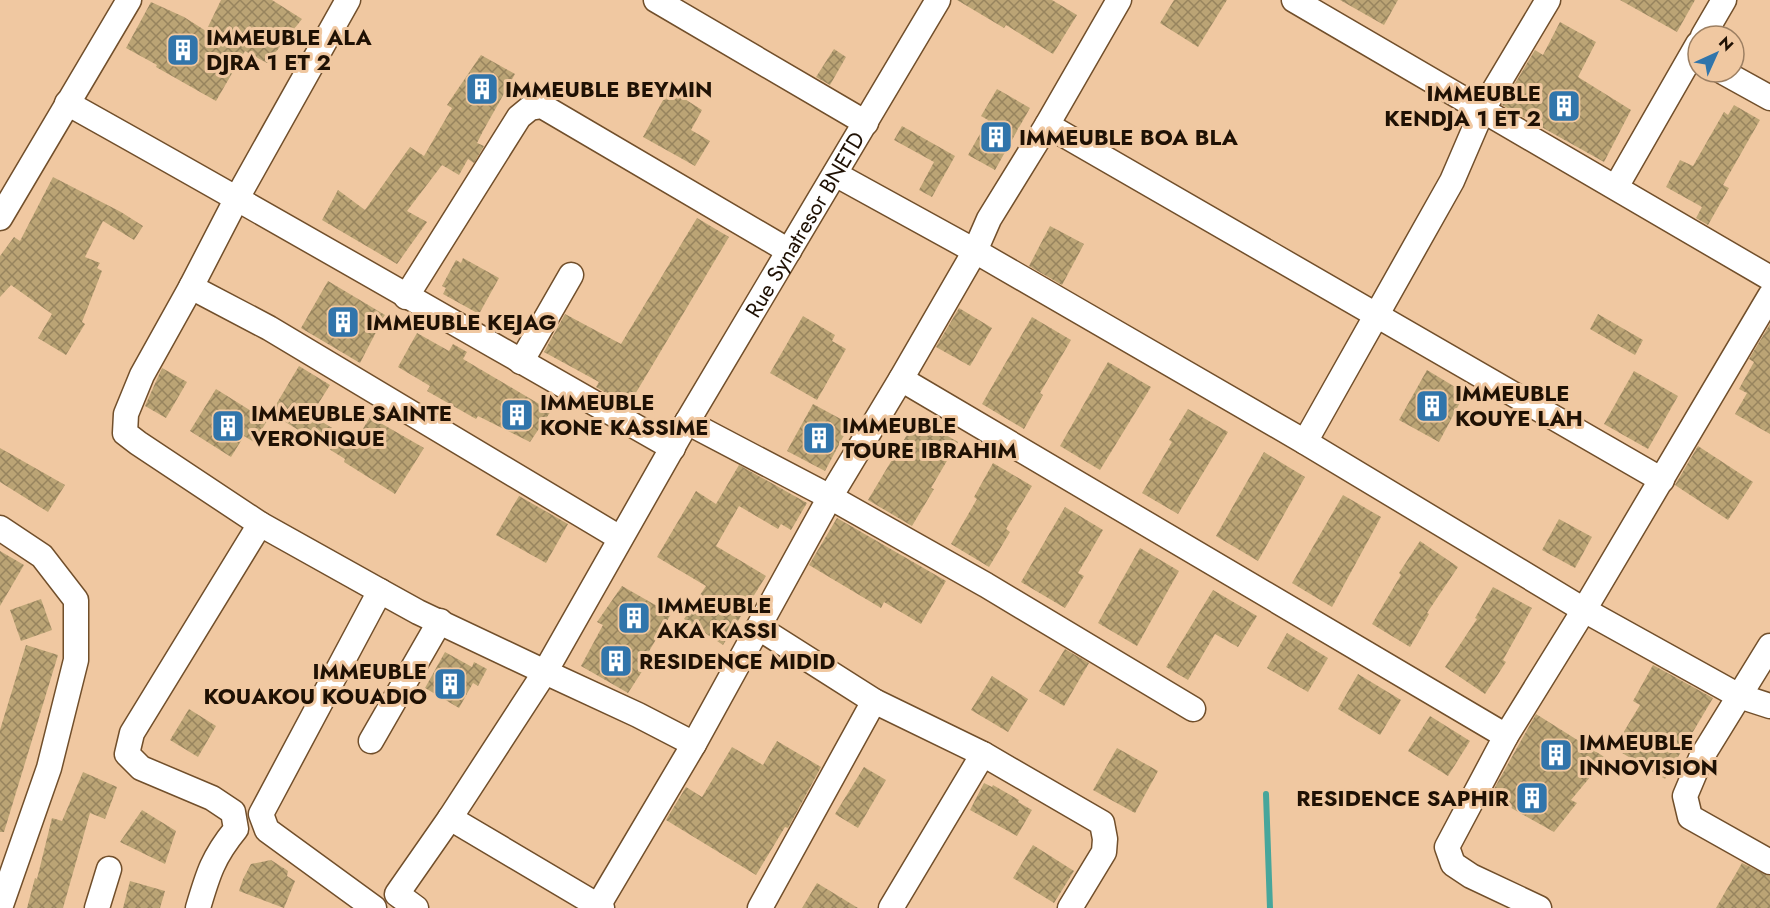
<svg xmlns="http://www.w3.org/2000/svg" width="1770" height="908" font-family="Jost,sans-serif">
  <defs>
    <pattern id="building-cross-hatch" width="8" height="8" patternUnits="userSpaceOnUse" patternTransform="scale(1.5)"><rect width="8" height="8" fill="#bba475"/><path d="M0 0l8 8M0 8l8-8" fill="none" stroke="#97845e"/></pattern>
  </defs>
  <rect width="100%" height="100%" fill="#f0c8a1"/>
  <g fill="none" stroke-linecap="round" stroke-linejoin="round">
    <polyline stroke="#47a69b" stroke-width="6" points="1266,794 1270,908"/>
  </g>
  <g fill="url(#building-cross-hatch)">
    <polygon points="221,0 272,0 302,19 267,63 245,51 216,101 156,67 157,65 126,48 151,2 184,17 206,31"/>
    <polygon points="957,0 1052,0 1077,15 1053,54 1006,25 1004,28"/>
    <polygon points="1174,0 1227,0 1198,47 1160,23"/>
    <polygon points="1340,0 1398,0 1384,25"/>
    <polygon points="1620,0 1695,0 1677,32"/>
    <polygon points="1560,22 1596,42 1578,77 1631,110 1604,162 1502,105 1535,50 1543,55"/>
    <polygon points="834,49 846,57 830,85 816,77"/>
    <polygon points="481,55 515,74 483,131 477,143 484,146 474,163 468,159 459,175 442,165 407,211 427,222 397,264 322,220 338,190 365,210 410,147 424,156 452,108 447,105"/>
    <polygon points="669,89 702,110 691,130 710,141 695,166 643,137"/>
    <polygon points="997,89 1030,108 995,170 968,155 988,120 981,116"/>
    <polygon points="1734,105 1760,120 1723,185 1729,188 1708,225 1696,218 1702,207 1666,187 1680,160 1693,166 1724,112 1728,115"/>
    <polygon points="902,126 955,156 932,197 919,190 934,162 894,140"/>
    <polygon points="53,177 121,212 143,226 134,240 103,221 85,257 100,263 97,268 102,271 82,322 85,324 66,355 38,338 52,314 11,285 0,297 0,256 14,237 20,241"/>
    <polygon points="697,218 729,237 628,406 596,387 599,382 544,352 565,314 621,344"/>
    <polygon points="1050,226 1084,244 1062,285 1029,266"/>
    <polygon points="463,258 499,278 479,314 443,294 446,288 442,286 456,260 461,263"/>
    <polygon points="328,281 385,315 360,363 301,328"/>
    <polygon points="959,308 992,328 970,366 936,347"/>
    <polygon points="1598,314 1643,340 1635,355 1590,329"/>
    <polygon points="803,316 835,335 832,341 846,349 817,400 770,373"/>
    <polygon points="1032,317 1071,340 1040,393 1043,395 1024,429 982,404"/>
    <polygon points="1770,324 1770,434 1735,414 1747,393 1739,389 1754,362 1749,359"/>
    <polygon points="417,333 449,351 453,344 467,352 463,359 551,411 530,442 478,416 476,419 427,391 430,386 398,367"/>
    <polygon points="1108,362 1151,387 1100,470 1060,446"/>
    <polygon points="299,366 330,385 311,415 355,442 370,417 424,448 395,494 344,462 345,459 271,413"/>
    <polygon points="162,368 187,382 166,418 145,406"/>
    <polygon points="1427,370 1465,393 1439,442 1399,420"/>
    <polygon points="1634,371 1678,396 1648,449 1604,424"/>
    <polygon points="216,389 267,421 254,442 244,436 231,457 190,431"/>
    <polygon points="813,404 850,424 825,471 787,451"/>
    <polygon points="1188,409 1228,432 1178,514 1142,493 1172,442 1169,440"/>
    <polygon points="917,418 958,442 931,488 934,489 912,526 868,500"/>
    <polygon points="1698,446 1753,482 1728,520 1675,485"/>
    <polygon points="0,448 65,485 48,512 0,482"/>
    <polygon points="1264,452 1305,477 1258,561 1216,536"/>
    <polygon points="993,463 1032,486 1006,529 1010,532 989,567 951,544 977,499 974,497"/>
    <polygon points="739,465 807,503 791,530 781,524 778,529 739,506 716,546 766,576 723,645 684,619 706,586 657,557 696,491 716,504"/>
    <polygon points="1343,495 1381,517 1332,607 1292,583"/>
    <polygon points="519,496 568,524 546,563 496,535"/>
    <polygon points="1065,507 1103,530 1078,573 1084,576 1065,608 1021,582"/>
    <polygon points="837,518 946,581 921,624 884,602 881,608 809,565"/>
    <polygon points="1559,519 1592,537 1575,568 1542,550"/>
    <polygon points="1420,541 1458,567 1427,613 1429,614 1410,647 1372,624 1401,575 1399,573"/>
    <polygon points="1140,548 1179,571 1137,646 1098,623"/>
    <polygon points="0,551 24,565 0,606"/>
    <polygon points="622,586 671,614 648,653 652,656 628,693 581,666 603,625 597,622"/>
    <polygon points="1493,587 1532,608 1503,660 1506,662 1485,694 1445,667 1477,619 1475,618"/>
    <polygon points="1213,590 1257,616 1238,647 1215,634 1188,680 1166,667"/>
    <polygon points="41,599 52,630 21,641 10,610"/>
    <polygon points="1287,633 1328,658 1308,692 1267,668"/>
    <polygon points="26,645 58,655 4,832 0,832 0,730"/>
    <polygon points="1065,649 1089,663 1064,706 1039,691"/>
    <polygon points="445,652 472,667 474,662 487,669 478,686 473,683 459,708 425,688"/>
    <polygon points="1653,665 1713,698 1665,779 1614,748 1640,705 1633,701"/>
    <polygon points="1358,674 1401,700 1380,735 1338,709"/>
    <polygon points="992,676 1028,699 1008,732 971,710"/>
    <polygon points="189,709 216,726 198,757 170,740"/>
    <polygon points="1536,714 1606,758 1571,800 1577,803 1554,832 1490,796"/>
    <polygon points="1430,716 1470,741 1448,776 1408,751"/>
    <polygon points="777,741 821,767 788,828 785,827 756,875 666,820 686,787 702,797 732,747 763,765"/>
    <polygon points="1117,748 1158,771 1135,813 1093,790"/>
    <polygon points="864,767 886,780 858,828 835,814"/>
    <polygon points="83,772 117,787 105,819 90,813 63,908 27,908 35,878 37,879 52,818 62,821"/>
    <polygon points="984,783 992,787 993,785 1019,800 1018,802 1032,810 1017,836 970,810"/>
    <polygon points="142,810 176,831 165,864 120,842"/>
    <polygon points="1033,845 1074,871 1054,903 1013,878"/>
    <polygon points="271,860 288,871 287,876 295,881 284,908 239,891 243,879 251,864"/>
    <polygon points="1742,863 1770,876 1770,908 1716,908"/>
    <polygon points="130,881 165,891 160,908 123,908"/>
    <polygon points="817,883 858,908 802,908"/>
  </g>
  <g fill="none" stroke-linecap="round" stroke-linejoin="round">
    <g stroke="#714f2b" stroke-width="27">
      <g id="minor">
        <polyline points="348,0 237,198 191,287 142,375 126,414 125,433 138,443 260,524 380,591 418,612 545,672 638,715 694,744"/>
        <polyline points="656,0 866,123"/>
        <polyline points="1294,0 1770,278"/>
        <polyline points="1703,36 1724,0"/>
        <polyline points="1723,72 1770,98"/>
        <path d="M 67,103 C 270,216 471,333 673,448"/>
        <polyline points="1047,125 1662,480"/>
        <polyline points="835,174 975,251 1305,442 1584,610 1739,696 1770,706"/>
        <polyline points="1616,187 1698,44"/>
        <polyline points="0,218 129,0"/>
        <polyline points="191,287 269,328 620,538"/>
        <polyline points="406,297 519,117 530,108 542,106 789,251"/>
        <polyline points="521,362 571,275"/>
        <polyline points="901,379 1506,736"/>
        <polyline points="687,422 830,497 986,585 1193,709"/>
        <polyline points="1305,442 1452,181 1483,109 1548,0"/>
        <polyline points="0,528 42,556 76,600 76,660 49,768 0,908"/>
        <polyline points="759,628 874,701 983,754 1102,823 1105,839 1104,852 1070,908"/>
        <polyline points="1770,646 1701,758 1685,796 1690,817 1770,862"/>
        <polyline points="371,741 440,621"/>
        <polyline points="450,818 602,908"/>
        <polyline points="598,906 694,744 830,497 901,379 975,251 989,219 1047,125 1119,0"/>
        <polyline points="97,908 109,869"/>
        <path d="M 198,908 C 208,874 213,857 236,829 L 233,812 L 212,798 L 141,768 L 127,754 L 132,733 L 260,524"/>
        <polyline points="374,908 267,830 261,814 380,591"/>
        <path id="s1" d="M 416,908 L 397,894 L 450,818 L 545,672 L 687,422 L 938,0"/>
        <polyline points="760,908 874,701"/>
        <polyline points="891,908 983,754"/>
        <polyline points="1539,908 1471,876 1453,864 1447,847 1506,736 1584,610 1770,296"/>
      </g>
    </g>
    <use href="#minor" stroke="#fff" stroke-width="24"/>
  </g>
  <defs>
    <g id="building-square" transform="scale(1.725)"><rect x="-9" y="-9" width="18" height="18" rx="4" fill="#3175ab" stroke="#f0c8a1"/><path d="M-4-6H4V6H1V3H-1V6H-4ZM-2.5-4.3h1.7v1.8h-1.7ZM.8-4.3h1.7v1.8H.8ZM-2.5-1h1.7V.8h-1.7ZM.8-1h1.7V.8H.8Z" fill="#fff"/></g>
  </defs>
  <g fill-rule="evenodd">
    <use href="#building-square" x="183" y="50"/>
    <use href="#building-square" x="482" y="89"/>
    <use href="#building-square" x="1564" y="106"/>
    <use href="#building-square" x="996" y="137"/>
    <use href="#building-square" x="343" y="322"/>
    <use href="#building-square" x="1432" y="406"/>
    <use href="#building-square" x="517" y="415"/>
    <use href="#building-square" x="228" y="426"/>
    <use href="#building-square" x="819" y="438"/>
    <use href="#building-square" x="634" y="618"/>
    <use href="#building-square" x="616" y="661"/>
    <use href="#building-square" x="450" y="684"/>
    <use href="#building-square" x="1556" y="755"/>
    <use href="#building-square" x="1532" y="798"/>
  </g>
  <g text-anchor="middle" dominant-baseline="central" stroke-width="6" stroke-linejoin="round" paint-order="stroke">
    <g font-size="22" font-weight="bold" fill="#1f1104" stroke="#f0c8a1" text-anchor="start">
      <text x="206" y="37">IMMEUBLE ALA<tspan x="206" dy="25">DJRA 1 ET 2</tspan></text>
      <text x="505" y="89">IMMEUBLE BEYMIN</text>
      <text x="1541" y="93" text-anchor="end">IMMEUBLE<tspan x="1541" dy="25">KENDJA 1 ET 2</tspan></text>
      <text x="1019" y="137">IMMEUBLE BOA BLA</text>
      <text x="366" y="322">IMMEUBLE KEJAG</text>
      <text x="1455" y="393">IMMEUBLE<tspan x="1455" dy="25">KOUYE LAH</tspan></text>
      <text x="540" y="402">IMMEUBLE<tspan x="540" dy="25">KONE KASSIME</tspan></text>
      <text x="251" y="413">IMMEUBLE SAINTE<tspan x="251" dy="25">VERONIQUE</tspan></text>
      <text x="842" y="425">IMMEUBLE<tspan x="842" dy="25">TOURE IBRAHIM</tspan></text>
      <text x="657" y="605">IMMEUBLE<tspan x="657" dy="25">AKA KASSI</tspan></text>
      <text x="639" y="661">RESIDENCE MIDID</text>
      <text x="427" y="671" text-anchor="end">IMMEUBLE<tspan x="427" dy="25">KOUAKOU KOUADIO</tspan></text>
      <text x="1579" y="742">IMMEUBLE<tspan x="1579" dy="25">INNOVISION</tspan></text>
      <text x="1509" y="798" text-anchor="end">RESIDENCE SAPHIR</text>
    </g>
    <g font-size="22" fill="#1f1104" stroke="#f0c8a1">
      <text stroke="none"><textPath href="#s1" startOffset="808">Rue Synatresor BNETD</textPath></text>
    </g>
  </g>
  <g transform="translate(1716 54) rotate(45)"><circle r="28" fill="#f0c8a1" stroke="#9c7f62" stroke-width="1.5"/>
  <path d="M0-4.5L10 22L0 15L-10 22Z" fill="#3175ab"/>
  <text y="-9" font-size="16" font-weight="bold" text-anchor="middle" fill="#1f1104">N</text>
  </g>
</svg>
